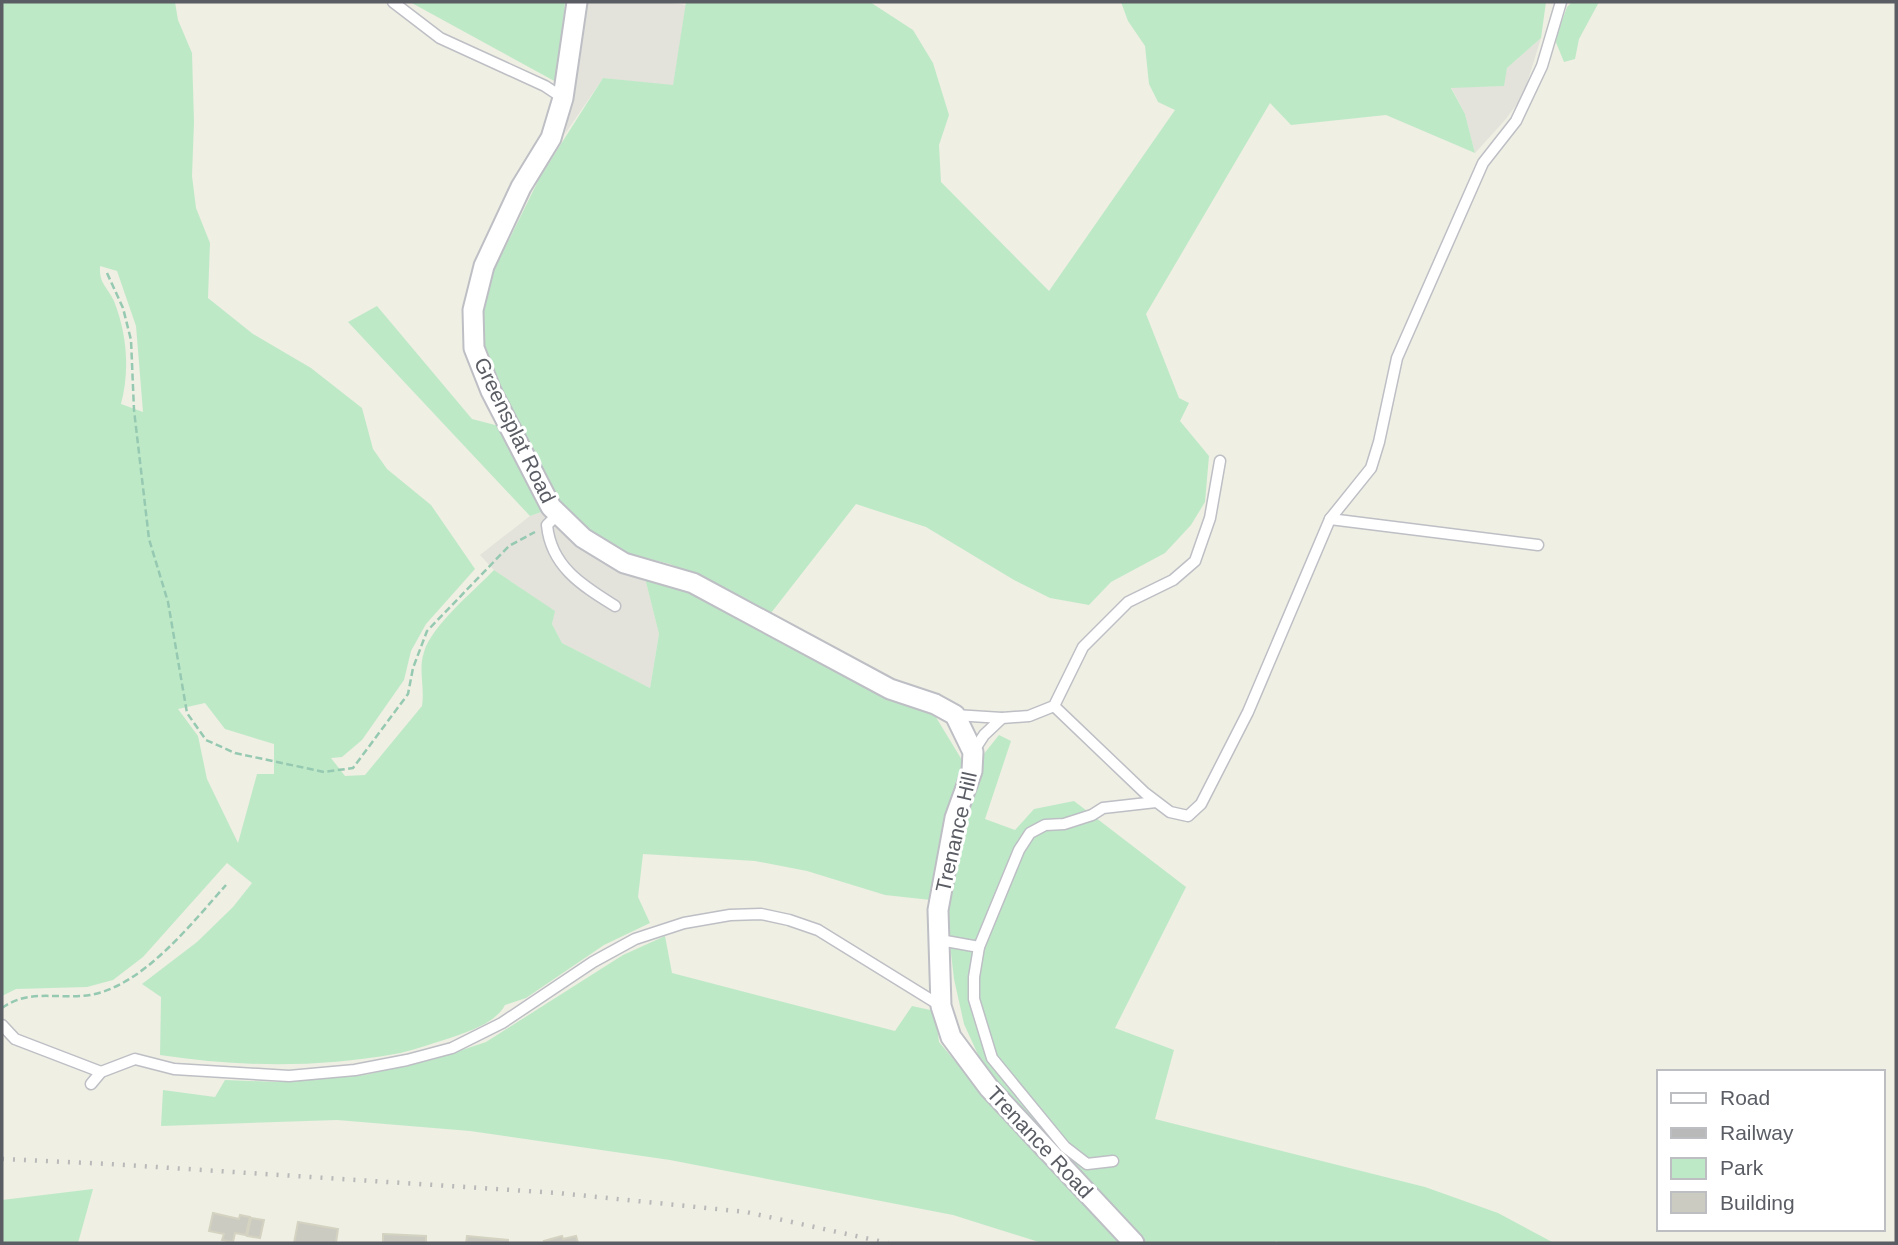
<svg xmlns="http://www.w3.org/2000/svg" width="1898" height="1245" font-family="Helvetica,sans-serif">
  <rect width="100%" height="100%" fill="#efefe3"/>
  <g fill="#e3e2db">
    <polygon points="585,2 663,2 686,5 673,86 603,78 565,134 573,97"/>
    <polygon points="1541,38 1523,96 1505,120 1475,153 1465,114 1451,87 1503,86 1507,68"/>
    <polygon points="547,510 573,541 614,568 645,578 659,634 650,688 562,643 552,624 554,611 494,570 480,555 530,516"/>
  </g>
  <g fill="#bee9c7" fill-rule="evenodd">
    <path d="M 2,2 L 175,2 L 178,20 L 192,53 L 194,122 L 192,176 L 196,208 L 210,243 L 208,298 L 253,334 L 311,368 L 362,408 L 373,449 L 387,469 L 431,505 L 475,569 L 426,624 L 411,651 L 404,680 L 362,740 L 342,757 L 331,758 L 345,776 L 365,775 L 422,706 C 425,688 418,669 424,652 C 432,625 474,591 494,570 L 555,611 L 552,624 L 562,643 L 650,688 L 659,634 L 645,578 L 674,584 L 836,669 L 931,709 L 965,765 L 941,836 L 931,900 L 885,895 L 807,871 L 755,861 L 643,854 L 638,897 L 650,923 L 604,945 L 526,998 L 505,1005 C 495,1024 467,1032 447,1039 C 430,1044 412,1051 395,1054 C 316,1068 239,1067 160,1055 L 161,997 L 142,984 L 197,942 L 233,907 L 252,883 L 227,863 L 143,957 L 113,980 L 87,987 L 16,989 L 2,996 ZM 100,266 L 117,271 L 136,326 L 143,412 L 121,404 C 130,370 127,334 114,301 C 107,286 99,284 100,266 ZM 205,703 L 225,729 L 274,744 L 274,774 L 257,774 L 238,843 L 207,779 L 198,736 L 178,709 Z"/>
    <polygon points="410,2 565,2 558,83"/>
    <polygon points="686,2 870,2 913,30 933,63 949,115 939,145 941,182 1049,291 1175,110 1158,102 1149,84 1145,46 1128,21 1121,2 1546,2 1541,38 1507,68 1504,86 1451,88 1465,114 1475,153 1386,115 1291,125 1270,103 1146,314 1179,398 1189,403 1180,421 1209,456 1205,502 1191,525 1165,553 1111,582 1089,605 1050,598 1014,580 926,527 856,504 771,613 670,564 625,553 588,532 560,507 489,365 482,334 483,302 492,274 540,177 603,78 673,85"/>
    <polygon points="1572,2 1599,2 1579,39 1575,59 1564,62 1555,40 1567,7"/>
    <polygon points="377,306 472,419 499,426 547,510 530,516 348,322"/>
    <polygon points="999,735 1011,741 985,819 1015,830 1034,809 1074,801 1186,887 1115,1028 1174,1050 1155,1119 1425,1187 1498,1213 1554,1243 1280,1243 1276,1241 1275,1243 1147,1243 1135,1235 1012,1102 980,1059 964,1024 954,979 945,903 959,838 983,755"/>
    <polygon points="665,936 672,973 895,1031 912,1006 935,1011 939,1042 996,1110 1121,1243 1042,1243 953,1215 670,1160 470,1131 337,1120 161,1126 163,1090 215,1097 225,1080 278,1082 365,1075 435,1059 486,1042 623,955"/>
    <polygon points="93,1189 78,1243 2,1243 2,1200"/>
  </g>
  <g fill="#cccbc2" stroke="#d4d3c1" stroke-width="2">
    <polygon points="213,1213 239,1219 240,1215 250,1217 246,1235 235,1233 233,1242 222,1240 224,1234 209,1231"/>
    <polygon points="251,1218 264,1220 260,1238 247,1236"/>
    <polygon points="298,1222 338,1229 336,1243 294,1243"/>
    <polygon points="383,1234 426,1236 426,1243 383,1243"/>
    <polygon points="467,1236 508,1240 508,1243 466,1243"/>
    <polygon points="562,1236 563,1239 576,1236 578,1243 545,1243 544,1241"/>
  </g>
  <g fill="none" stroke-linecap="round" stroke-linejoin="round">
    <g stroke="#bdbfc5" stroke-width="13">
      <g id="lane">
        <polyline points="393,2 440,38 545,86 563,98"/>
        <path d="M 558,514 L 547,525 C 551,567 583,586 615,606"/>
        <polyline points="1330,519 1538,545"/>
        <polyline points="1054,706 1145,793 1170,812 1188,816 1201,804 1248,712 1330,519 1371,468 1379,442 1397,358 1483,163 1516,121 1542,66 1561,2"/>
        <polyline points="955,715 1002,718"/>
        <polyline points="973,752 984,735 1002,718 1029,716 1054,706 1083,647 1128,602 1173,580 1195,561 1210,518 1220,461"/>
        <polyline points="940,940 979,947"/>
        <polyline points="2,1025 15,1039 101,1072"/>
        <polyline points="91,1084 101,1072 135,1059 174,1069 289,1076 355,1070 407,1060 452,1048 502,1023 593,962 635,939 684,923 730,915 761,914 789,920 818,930 941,1006"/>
        <polyline points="1113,1161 1087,1164 1065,1147 992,1058 974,999 974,977 979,947 1019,850 1030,833 1045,825 1064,824 1092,815 1103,808 1156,802"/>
      </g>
    </g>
    <g stroke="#bdbfc5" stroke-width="23">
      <polyline id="street" points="577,2 563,98 551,138 521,187 484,266 473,310 474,348 491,391 551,507 583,538 624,563 693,583 890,689 935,704 955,715 973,752 972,771 955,818 938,910 941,1006 951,1037 989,1088 1134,1243"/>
    </g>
    <g stroke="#96c9b1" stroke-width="2.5" stroke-dasharray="7 3.5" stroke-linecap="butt">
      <polyline points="107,273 123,308 131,340 134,410 149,539 168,602 187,713 206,740 235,753 324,772 353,768 408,694 413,668 427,631 509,546 535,532"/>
      <path d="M 2,1008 C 29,988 60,1000 90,995 C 143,986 192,923 226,885"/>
    </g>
    <use href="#lane" stroke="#fff" stroke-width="10"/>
    <use href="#street" stroke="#fff" stroke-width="19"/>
    <polyline stroke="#b9b9ba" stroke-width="4.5" stroke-dasharray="2 9" stroke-linecap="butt" points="2,1159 110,1164 558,1193 746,1212 888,1243"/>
  </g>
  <g text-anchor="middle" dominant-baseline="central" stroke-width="6" stroke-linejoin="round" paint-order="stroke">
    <g font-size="21" fill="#5b5d65" stroke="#fff">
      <text transform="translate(515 430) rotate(64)">Greensplat Road</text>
      <text transform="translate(956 832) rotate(-77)">Trenance Hill</text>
      <text transform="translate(1040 1142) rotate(47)">Trenance Road</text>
    </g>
  </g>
  <rect width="1898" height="1245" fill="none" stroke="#5b5d65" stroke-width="7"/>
  <rect x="1657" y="1070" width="228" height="161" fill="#ffffff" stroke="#bdbec1" stroke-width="2"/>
  <rect x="1671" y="1093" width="35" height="10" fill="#ffffff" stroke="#bdbec1" stroke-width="2"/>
  <text x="1720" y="1105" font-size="21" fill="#5b5d65">Road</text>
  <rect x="1671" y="1128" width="35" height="10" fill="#b9b9ba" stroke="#bdbec1" stroke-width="2"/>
  <text x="1720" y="1140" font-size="21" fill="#5b5d65">Railway</text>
  <rect x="1671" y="1158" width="35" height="21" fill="#bee9c7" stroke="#bdbec1" stroke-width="2"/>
  <text x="1720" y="1175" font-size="21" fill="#5b5d65">Park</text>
  <rect x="1671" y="1192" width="35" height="21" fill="#cccbc2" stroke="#bdbec1" stroke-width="2"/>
  <text x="1720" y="1210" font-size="21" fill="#5b5d65">Building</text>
</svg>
